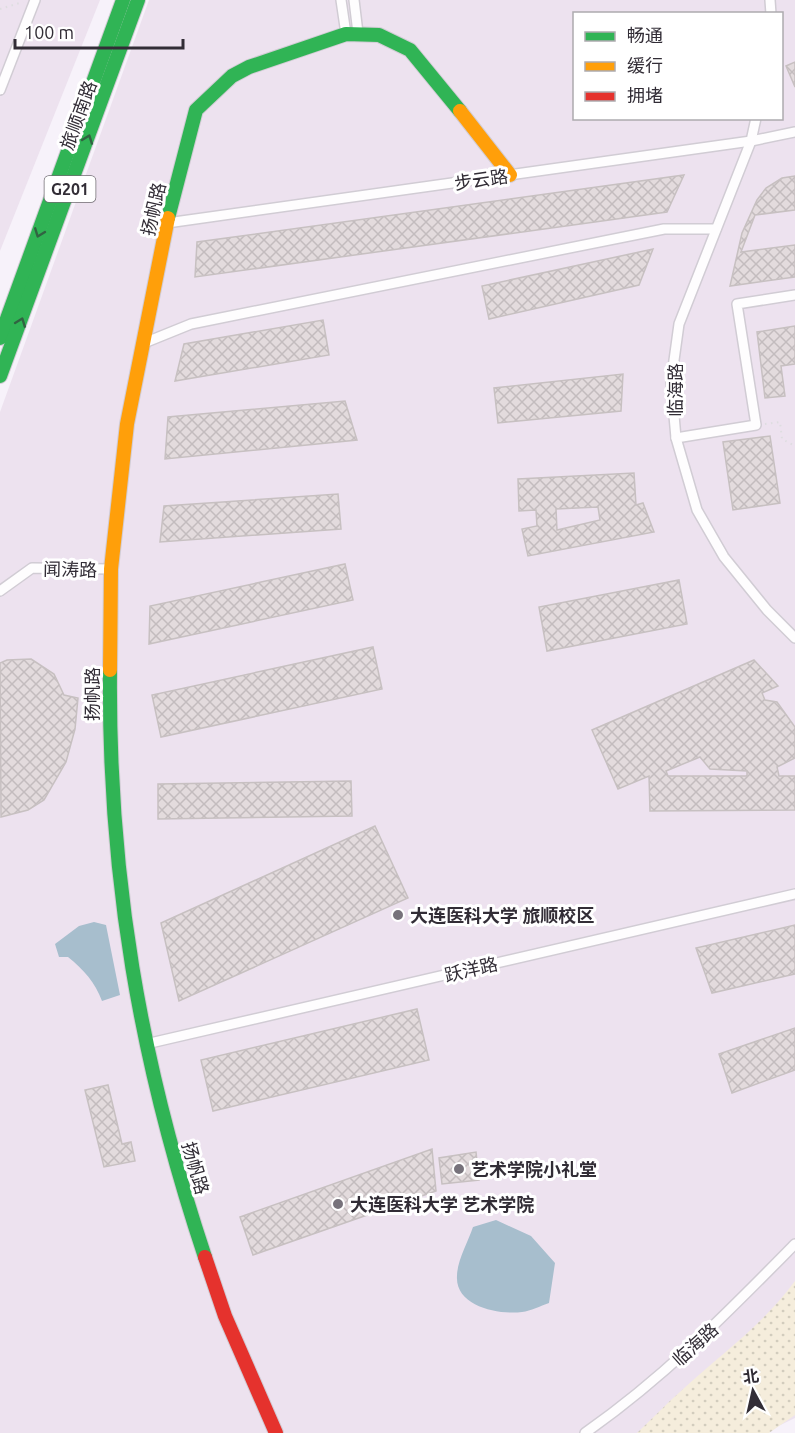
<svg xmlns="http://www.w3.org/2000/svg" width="795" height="1433" font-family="Ubuntu,'Noto Sans SC',sans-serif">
  <defs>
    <pattern id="sand-dots" width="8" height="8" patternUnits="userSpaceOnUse" patternTransform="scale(1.5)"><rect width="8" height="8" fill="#f5eddc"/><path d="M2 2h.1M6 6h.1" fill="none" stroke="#d2ccbd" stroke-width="1.8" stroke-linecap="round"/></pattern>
    <pattern id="building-cross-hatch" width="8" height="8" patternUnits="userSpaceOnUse" patternTransform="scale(1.5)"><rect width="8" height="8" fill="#e3dbdd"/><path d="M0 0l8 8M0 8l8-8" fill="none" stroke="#c3bcbe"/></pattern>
  </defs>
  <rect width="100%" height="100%" fill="#f7f2fa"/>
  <g fill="#ede2ef" fill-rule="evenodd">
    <polygon points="0,0 100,0 0,251"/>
    <path d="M 149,0 L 795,0 L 795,1418 L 764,1433 L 0,1433 L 0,412 ZM 574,14 L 782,14 L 782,118 L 574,118 Z"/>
  </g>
  <path fill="url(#sand-dots)" d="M 795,1281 L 795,1415 L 769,1433 L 637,1433 C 652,1419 666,1404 681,1391 C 723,1352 760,1328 795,1281 Z"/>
  <g fill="#a7becd">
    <path d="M 94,922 L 106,925 L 120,995 L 102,1001 C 95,982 84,970 68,957 L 59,957 L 55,944 L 79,926 Z"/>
    <path d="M 496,1220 L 531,1236 L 555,1263 L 549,1303 C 540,1306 531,1311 522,1312 C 500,1315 455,1307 457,1276 C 457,1261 468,1242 473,1227 Z"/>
  </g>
  <g fill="url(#building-cross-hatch)" stroke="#c7c0c1" stroke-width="1.5" fill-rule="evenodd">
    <polygon points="795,62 795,87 786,66"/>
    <polygon points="684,175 667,212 195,277 197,242"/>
    <polygon points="795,176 795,210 755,215 741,252 795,245 795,277 730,286 742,233 757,200 766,188 782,178"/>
    <polygon points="653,249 639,285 489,319 482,286"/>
    <polygon points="323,320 329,355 175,381 184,344"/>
    <polygon points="795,326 795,364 781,366 785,396 765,398 757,332"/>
    <polygon points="623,374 621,411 498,423 494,388"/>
    <polygon points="345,401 357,440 165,459 168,417"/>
    <polygon points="770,436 780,503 733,510 723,442"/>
    <path d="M 634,473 L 636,505 L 643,503 L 654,532 L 528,556 L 522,529 L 537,526 L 536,510 L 519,511 L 518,479 ZM 598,507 L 600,520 L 557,530 L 556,509 Z"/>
    <polygon points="338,494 341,529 160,542 164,506"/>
    <polygon points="345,564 353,600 149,644 150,606"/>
    <polygon points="679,580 687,624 547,651 539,607"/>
    <polygon points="373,647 382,689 161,737 152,695"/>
    <polygon points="31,659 54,674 64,695 78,698 75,729 66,762 44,800 28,810 1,817 0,663 7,660"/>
    <path d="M 754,660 L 778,686 L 762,693 L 765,700 L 777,702 L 795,727 L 795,758 L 777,767 L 779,776 L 795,776 L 795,810 L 650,811 L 649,776 L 618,789 L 592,730 ZM 700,757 L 710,769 L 747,771 L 747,776 L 668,776 L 666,771 Z"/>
    <polygon points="351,781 352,816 158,819 158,784"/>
    <polygon points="375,826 408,898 179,1001 161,923"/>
    <polygon points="795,925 795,974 712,993 696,948"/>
    <polygon points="417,1009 429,1060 213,1111 201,1060"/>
    <polygon points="795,1028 795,1070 732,1093 719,1054"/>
    <polygon points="108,1085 122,1144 131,1142 135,1161 104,1167 85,1090"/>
    <polygon points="432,1149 436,1191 253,1255 240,1217"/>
    <polygon points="476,1152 479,1180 442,1184 439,1158"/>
  </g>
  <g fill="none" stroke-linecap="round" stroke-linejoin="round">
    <g stroke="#d1ccd4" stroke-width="12">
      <g id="street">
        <polyline points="341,0 346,34"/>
        <polyline points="354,0 358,33"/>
        <polyline points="770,0 771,14"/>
        <polyline points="0,90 35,0"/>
        <polyline points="756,118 751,141 679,324 671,382 676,438 697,510 724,557 767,610 795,638"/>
        <polyline points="167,223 751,141 795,132"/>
        <polyline points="144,343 191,324 664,229 716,229"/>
        <polyline points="676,438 756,425 737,304 795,295"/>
        <polyline points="0,591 32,568 111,569"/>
        <polyline points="146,1044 795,894"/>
        <path d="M 585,1433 C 665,1377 727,1313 795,1244"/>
      </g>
    </g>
    <g stroke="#d1ccd4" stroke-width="16">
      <g id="fast">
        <polyline points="168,218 196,110 232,76 249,67 346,34 379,35 410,50 460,111"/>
        <polyline points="0,338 123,0"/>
        <polyline points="0,376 138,0"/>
        <path d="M 110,670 C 108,876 140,1062 205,1257"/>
      </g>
    </g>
    <g stroke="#d1ccd4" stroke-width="16">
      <g id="slow">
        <polyline points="460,111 510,175"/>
        <polyline points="110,670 111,569 127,424 168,218"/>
      </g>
    </g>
    <g stroke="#d1ccd4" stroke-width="16">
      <polyline id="jam" points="205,1257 225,1316 276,1433"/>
    </g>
    <g stroke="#dedde0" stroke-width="2" stroke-dasharray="1.5 4.5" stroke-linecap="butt">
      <polyline points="0,9 23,2"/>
      <polyline points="765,424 780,422 782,439 795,446"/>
    </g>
    <use href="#street" stroke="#fefdfe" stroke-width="9"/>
    <use href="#fast" stroke="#30b455" stroke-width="14"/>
    <use href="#slow" stroke="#ff9f0a" stroke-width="14"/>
    <use href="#jam" stroke="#e5322d" stroke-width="14"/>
  </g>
  <defs><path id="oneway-chevron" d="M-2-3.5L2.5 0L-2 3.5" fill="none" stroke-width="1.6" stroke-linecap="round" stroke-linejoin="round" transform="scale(1.5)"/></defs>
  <g stroke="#316342">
    <use href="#oneway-chevron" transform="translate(88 139) rotate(-70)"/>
    <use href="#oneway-chevron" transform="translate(39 233) rotate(111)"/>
    <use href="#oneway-chevron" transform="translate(21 322) rotate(-69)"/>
  </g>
  <g fill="#77727b" stroke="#fff" stroke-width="2">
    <circle cx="398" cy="915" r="6"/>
    <circle cx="459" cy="1169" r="6"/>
    <circle cx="338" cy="1204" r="6"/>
  </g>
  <g text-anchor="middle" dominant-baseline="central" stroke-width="6" stroke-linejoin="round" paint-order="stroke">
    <rect fill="#fff" stroke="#706c72" stroke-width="1.5" x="44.5" y="176" width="51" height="26" rx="4.5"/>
    <g font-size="16" font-weight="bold" fill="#322d36">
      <text x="70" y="189">G201</text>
    </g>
    <g font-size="18" fill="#322d36" stroke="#fff">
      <text transform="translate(78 115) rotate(-70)">旅顺南路</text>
      <text transform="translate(481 179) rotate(-8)">步云路</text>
      <text transform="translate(153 209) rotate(-77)">扬帆路</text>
      <text transform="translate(675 390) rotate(-90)">临海路</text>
      <text transform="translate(70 569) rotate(1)">闻涛路</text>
      <text transform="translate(92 694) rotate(-90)">扬帆路</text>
      <text transform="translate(471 969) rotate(-13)">跃洋路</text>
      <text transform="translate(196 1168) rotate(74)">扬帆路</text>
      <text transform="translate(695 1344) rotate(-42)">临海路</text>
    </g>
    <g font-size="18" font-weight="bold" fill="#322d36" stroke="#fff" text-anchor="start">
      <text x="410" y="915">大连医科大学 旅顺校区</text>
      <text x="471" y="1169">艺术学院小礼堂</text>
      <text x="350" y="1204">大连医科大学 艺术学院</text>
    </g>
  </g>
  <rect x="573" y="12" width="210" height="108" fill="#ffffff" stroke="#adabaf" stroke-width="1.5"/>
  <rect x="585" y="32" width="30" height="9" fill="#30b455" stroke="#adabaf" stroke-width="1.5"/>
  <text x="627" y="42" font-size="18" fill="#322d36">畅通</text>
  <rect x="585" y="62" width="30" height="9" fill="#ff9f0a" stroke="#adabaf" stroke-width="1.5"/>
  <text x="627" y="72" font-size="18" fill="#322d36">缓行</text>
  <rect x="585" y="92" width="30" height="9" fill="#e5322d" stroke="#adabaf" stroke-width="1.5"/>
  <text x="627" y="102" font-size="18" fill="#322d36">拥堵</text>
  <g transform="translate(753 1391) rotate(352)" stroke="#ffffff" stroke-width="4.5" paint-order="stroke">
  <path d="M0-4.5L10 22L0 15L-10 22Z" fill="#322d36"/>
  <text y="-9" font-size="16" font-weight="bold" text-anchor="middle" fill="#322d36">北</text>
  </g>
  <path d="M15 39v9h168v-9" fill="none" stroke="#322d36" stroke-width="3"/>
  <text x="24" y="39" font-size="18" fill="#322d36" stroke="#ffffff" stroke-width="4.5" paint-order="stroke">100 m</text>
</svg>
